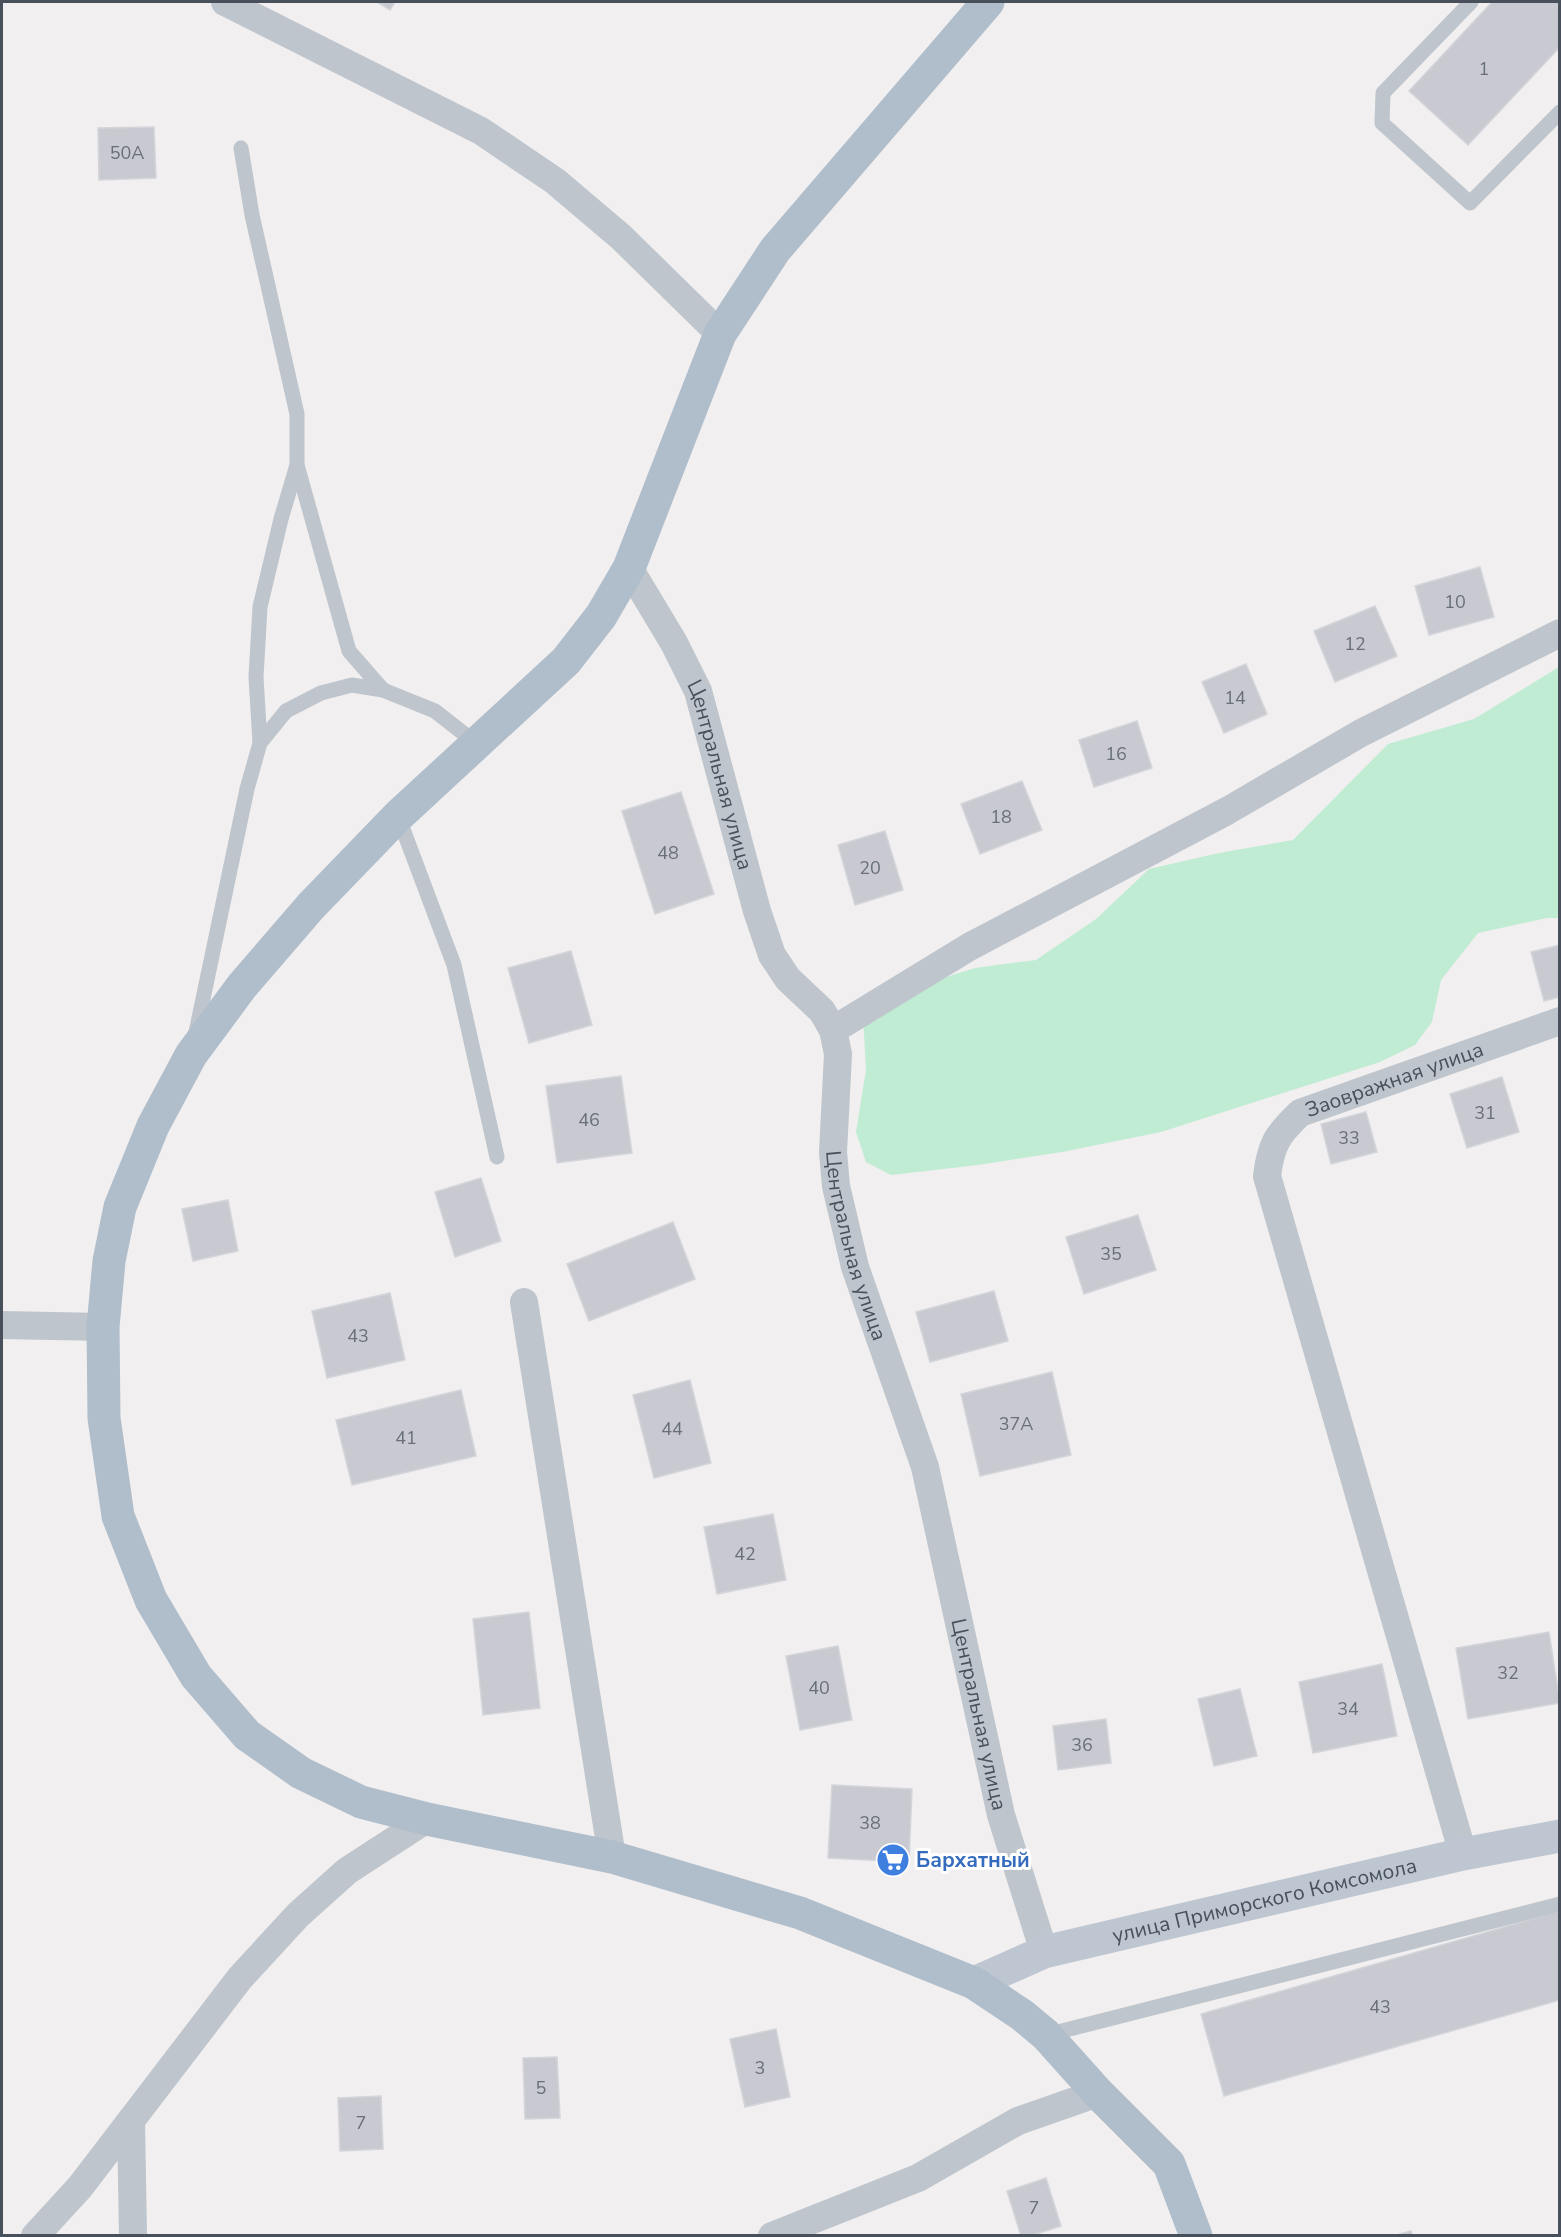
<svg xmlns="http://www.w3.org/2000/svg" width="1561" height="2237" font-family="'Nunito Sans',sans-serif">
  <rect width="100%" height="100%" fill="#f1efef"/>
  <polygon fill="#c0ecd3" points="1559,667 1559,918 1547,918 1478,933 1441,980 1432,1022 1415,1045 1380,1062 1161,1132 1062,1152 978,1165 891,1175 866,1162 856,1132 866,1070 863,1015 905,990 975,968 1036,960 1096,919 1149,869 1219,853 1293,840 1388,744 1474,719"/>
  <g fill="#c9cad1" stroke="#d3d5da" stroke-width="1.5">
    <polygon points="377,2 395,2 390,10"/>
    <polygon points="1492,2 1560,2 1560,47 1468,145 1409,91"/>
    <polygon points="154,127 156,178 99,180 98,128"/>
    <polygon points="1480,567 1494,617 1429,635 1415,586"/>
    <polygon points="1375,606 1397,656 1335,682 1314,631"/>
    <polygon points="1246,664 1267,714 1224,733 1202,682"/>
    <polygon points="1137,721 1152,768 1094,787 1079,740"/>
    <polygon points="1022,781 1042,830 980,854 961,804"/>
    <polygon points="681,792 714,894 655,914 622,811"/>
    <polygon points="885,831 903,890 855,905 838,845"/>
    <polygon points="1560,945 1560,997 1544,1001 1531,952"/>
    <polygon points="571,951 592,1025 529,1043 508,968"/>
    <polygon points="621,1076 632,1153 557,1163 546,1086"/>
    <polygon points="1502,1077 1519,1132 1467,1148 1450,1094"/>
    <polygon points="1366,1112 1377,1152 1331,1164 1321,1124"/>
    <polygon points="481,1178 501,1241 455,1257 435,1192"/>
    <polygon points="228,1200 238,1251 193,1261 182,1209"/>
    <polygon points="1138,1215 1156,1270 1084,1294 1066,1237"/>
    <polygon points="673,1222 695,1279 589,1321 567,1264"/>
    <polygon points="994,1291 1008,1341 930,1362 916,1312"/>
    <polygon points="390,1293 405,1360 327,1378 312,1311"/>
    <polygon points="1052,1372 1071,1455 980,1476 961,1394"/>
    <polygon points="690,1380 711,1463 654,1478 633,1395"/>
    <polygon points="461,1390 476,1456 352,1485 336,1420"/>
    <polygon points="773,1514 786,1580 717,1594 704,1527"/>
    <polygon points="529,1612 540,1708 483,1715 473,1619"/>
    <polygon points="1549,1632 1560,1703 1468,1719 1456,1648"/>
    <polygon points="838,1646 852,1720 800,1730 786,1656"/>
    <polygon points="1382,1664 1397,1736 1313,1753 1299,1682"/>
    <polygon points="1240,1689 1257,1756 1214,1766 1198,1699"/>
    <polygon points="1106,1719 1111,1763 1058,1770 1053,1726"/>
    <polygon points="832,1785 912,1789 909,1862 828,1858"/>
    <polygon points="1560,1911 1560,2000 1224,2096 1201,2014"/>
    <polygon points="776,2029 790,2097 745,2107 730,2039"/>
    <polygon points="557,2057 560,2118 525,2119 523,2058"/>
    <polygon points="381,2096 383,2149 340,2151 338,2098"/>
    <polygon points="1046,2178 1061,2226 1030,2236 1021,2236 1007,2191"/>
    <polygon points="1411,2231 1413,2236 1393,2236"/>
  </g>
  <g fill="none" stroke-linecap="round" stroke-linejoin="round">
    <g stroke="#bec5cc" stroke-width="15">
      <polyline points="1471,2 1383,93 1382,123 1470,203 1560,112"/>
      <polyline points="241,148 252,215 297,414 297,465 281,519 260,607 256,677 260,743"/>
      <polyline points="297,465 349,651 383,690"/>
      <polyline points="398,816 454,965 497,1157"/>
      <polyline points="195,1037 247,789 260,743 286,711 321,693 352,685 383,690 435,711 477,744"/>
      <polyline points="1046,2035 1560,1904"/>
    </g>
    <g stroke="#bec5cc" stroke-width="28">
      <polyline points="225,2 481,131 555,181 621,237 720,334"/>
      <path id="s1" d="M 629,568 L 674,643 L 698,691 L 757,911 L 772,955 L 788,979 L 822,1011 L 833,1030 L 838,1054 L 833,1152 L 836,1186 L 855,1267 L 925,1467 L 1001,1815 L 1044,1952"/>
      <polyline points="833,1030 969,947 1227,811 1361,733 1560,633"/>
      <polyline points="524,1302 612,1857"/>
      <polyline points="2,1325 103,1327"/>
      <path id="s2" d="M 1463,1854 L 1267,1176 C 1271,1144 1277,1135 1300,1113 L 1560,1021"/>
      <polyline points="131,2121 133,2236"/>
      <polyline points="35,2236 80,2187 240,1978 298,1915 347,1871 427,1819"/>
      <polyline points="772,2236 918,2178 1018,2121 1098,2093"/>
    </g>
    <path stroke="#bec6d1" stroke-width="33" id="s3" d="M 974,1983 L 1044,1952 L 1463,1854 L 1560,1836"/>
    <polyline stroke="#b0bdcb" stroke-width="33" points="988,2 775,250 720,334 629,568 601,616 566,661 398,816 311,906 242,986 191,1055 153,1126 120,1207 109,1261 103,1327 104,1418 118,1516 151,1600 196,1676 247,1735 301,1773 361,1802 427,1819 612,1857 800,1913 974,1983 1022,2015 1046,2035 1098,2093 1169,2164 1196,2236"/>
  </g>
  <defs>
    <g id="supermarket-disc" transform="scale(1.725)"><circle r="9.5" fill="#3f7fe0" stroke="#fff"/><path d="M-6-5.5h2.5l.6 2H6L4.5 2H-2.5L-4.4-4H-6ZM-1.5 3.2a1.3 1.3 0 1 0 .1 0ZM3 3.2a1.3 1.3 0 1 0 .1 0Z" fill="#fff"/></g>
  </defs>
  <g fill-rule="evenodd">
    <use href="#supermarket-disc" x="893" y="1860"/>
  </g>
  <g text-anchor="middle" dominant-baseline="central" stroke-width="6" stroke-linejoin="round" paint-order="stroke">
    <g font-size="18" fill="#686f78">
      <text x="1484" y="69">1</text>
      <text x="127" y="153">50А</text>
      <text x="1455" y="602">10</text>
      <text x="1355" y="644">12</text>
      <text x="1235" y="698">14</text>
      <text x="1116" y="754">16</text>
      <text x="1001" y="817">18</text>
      <text x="668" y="853">48</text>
      <text x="870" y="868">20</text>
      <text x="1485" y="1113">31</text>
      <text x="589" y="1120">46</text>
      <text x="1349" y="1138">33</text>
      <text x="1111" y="1254">35</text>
      <text x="358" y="1336">43</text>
      <text x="1016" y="1424">37А</text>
      <text x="672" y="1429">44</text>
      <text x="406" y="1438">41</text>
      <text x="745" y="1554">42</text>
      <text x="1508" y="1673">32</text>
      <text x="819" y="1688">40</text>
      <text x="1348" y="1709">34</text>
      <text x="1082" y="1745">36</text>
      <text x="870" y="1823">38</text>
      <text x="1380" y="2007">43</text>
      <text x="760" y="2068">3</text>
      <text x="541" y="2088">5</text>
      <text x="361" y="2123">7</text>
      <text x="1034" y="2208">7</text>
    </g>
    <g font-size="21" fill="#48515b" stroke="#fff">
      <text stroke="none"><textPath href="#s1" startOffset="228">Центральная улица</textPath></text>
      <text stroke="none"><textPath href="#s2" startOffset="879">Заовражная улица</textPath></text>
      <text stroke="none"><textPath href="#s1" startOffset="732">Центральная улица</textPath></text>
      <text stroke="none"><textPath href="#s1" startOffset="1218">Центральная улица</textPath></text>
      <text stroke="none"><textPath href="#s3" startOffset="303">улица Приморского Комсомола</textPath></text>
    </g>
    <g font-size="21" font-weight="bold" fill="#366cbe" stroke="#fff" text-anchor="start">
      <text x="916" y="1860">Бархатный</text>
    </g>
  </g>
  <rect width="1561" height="2237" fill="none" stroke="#48515b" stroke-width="6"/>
</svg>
